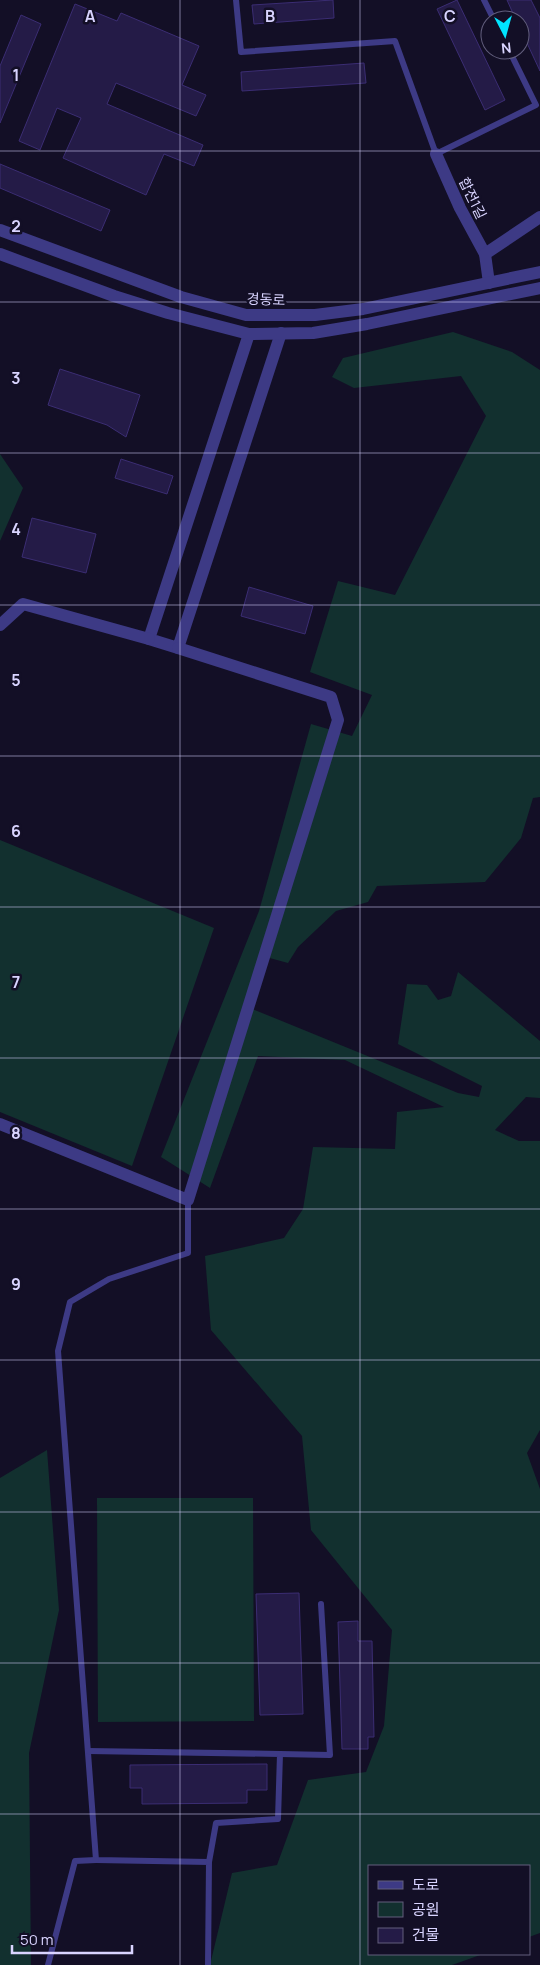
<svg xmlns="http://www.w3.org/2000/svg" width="540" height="1965" font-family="Manrope,'Noto Sans KR',sans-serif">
  <rect width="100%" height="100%" fill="#130f26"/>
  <g fill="#12302f">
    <polygon points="453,332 512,352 540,370 540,797 533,798 521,838 485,882 377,886 368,902 336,911 298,947 288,963 266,957 250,1008 458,1093 479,1097 482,1086 398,1044 407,984 427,985 438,1000 451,996 458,972 540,1041 540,1098 526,1097 495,1130 519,1141 540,1141 540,1430 527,1453 540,1489 540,1933 529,1937 529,1866 369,1866 369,1954 483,1954 452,1965 210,1965 232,1873 277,1865 308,1780 366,1772 384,1726 392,1630 311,1530 302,1436 211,1330 205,1256 284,1238 303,1209 313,1147 395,1149 397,1112 444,1107 345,1060 258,1056 210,1188 161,1157 259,911 311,724 352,736 372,695 310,672 338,581 395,595 486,416 461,376 354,388 332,377 343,358"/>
    <polygon points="0,454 23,488 0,541"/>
    <polygon points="0,840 214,928 132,1166 0,1112"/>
    <polygon points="47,1450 59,1610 29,1753 31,1965 0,1965 0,1478"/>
    <polygon points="97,1498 253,1498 254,1721 98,1722"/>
  </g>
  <g fill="#241b47" stroke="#3b2d73">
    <polygon points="333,0 334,18 254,24 252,5"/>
    <polygon points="457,0 505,100 485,110 437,9"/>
    <polygon points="507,0 531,0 540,18 540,71 520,28 520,20 516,20"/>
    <polygon points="75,4 117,21 121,13 199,46 182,85 206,95 196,116 116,83 107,104 203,145 194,166 164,154 146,195 63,158 81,118 57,108 40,150 19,141"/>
    <polygon points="21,15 41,24 0,123 0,66"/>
    <polygon points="364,63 366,83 242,91 241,72"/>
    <polygon points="0,164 110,210 101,231 0,188"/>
    <polygon points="60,369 140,395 126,437 107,425 48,405"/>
    <polygon points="121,459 173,476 167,494 115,478"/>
    <polygon points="32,518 96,534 86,573 22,557"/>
    <polygon points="249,587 313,606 305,634 241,616"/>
    <polygon points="299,1593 303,1714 260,1715 256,1594"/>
    <polygon points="358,1621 358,1641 372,1641 374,1737 368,1737 368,1749 342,1749 338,1622"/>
    <polygon points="267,1764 267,1790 247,1790 247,1803 142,1804 142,1788 130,1788 130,1765"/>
  </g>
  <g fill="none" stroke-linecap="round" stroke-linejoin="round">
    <g stroke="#3d3a85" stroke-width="6">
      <polyline points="236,0 241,52 395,41 436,154 536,105 509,50"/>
      <polyline points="484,0 494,20"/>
      <polyline points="188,1200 188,1253 109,1279 70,1302 58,1351 96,1860 209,1862 208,1965"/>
      <polyline points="88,1751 280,1754 278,1819 216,1823 209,1862"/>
      <polyline points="280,1754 330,1755 321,1604"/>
      <polyline points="48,1965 75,1861 96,1860"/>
    </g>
    <g stroke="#3d3a85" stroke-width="12">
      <polyline points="436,154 460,208 485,254"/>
      <polyline points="489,283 485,254 540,217"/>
      <polyline points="249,334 149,639 178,648 281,333"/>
      <polyline points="0,625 23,604 149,639"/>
      <polyline points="0,1124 188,1200 338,720 331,697 178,648"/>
    </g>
    <g stroke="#3d3a85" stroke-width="12">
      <polyline points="0,230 181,297 246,315 315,315 363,309 540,272"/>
      <polyline points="0,254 114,296 168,313 249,334 313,333 367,324 540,288"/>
    </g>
  </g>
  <path fill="none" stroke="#d9d4ff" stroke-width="1" stroke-opacity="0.55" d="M 180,0 L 180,1965M 360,0 L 360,1965M 0,151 L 540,151M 0,302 L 540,302M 0,453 L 540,453M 0,605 L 540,605M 0,756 L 540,756M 0,907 L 540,907M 0,1058 L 540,1058M 0,1209 L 540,1209M 0,1360 L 540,1360M 0,1512 L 540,1512M 0,1663 L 540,1663M 0,1814 L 540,1814"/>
  <g text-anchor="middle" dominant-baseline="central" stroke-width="5" stroke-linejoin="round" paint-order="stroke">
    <g font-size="14" fill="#d9d4ff" stroke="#130f26">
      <text transform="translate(473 198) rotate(64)">합전1길</text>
      <text transform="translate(266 299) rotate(2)">경동로</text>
    </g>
  </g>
  <g font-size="16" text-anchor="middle" font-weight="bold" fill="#d9d4ff" stroke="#130f26" stroke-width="5" stroke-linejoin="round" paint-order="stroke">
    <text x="90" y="22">A</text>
    <text x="270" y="22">B</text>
    <text x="450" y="22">C</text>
    <text x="16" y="81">1</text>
    <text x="16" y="232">2</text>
    <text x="16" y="384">3</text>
    <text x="16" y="535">4</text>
    <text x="16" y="686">5</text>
    <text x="16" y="837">6</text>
    <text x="16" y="988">7</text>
    <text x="16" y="1139">8</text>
    <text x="16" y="1290">9</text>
  </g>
  <rect x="368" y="1865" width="162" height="90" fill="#130f26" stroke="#625e7d"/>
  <rect x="378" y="1881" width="25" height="8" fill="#3d3a85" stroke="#625e7d"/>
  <text x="412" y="1890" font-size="15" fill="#d9d4ff">도로</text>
  <rect x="378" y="1902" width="25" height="15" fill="#12302f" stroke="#625e7d"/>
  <text x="412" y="1915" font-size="15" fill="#d9d4ff">공원</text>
  <rect x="378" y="1928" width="25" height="15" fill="#241b47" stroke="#625e7d"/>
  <text x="412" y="1940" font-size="15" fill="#d9d4ff">건물</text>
  <g transform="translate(505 35) rotate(174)"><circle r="24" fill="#130f26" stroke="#625e7d"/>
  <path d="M0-4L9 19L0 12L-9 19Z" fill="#00e5ff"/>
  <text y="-8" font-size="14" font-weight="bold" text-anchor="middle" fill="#d9d4ff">N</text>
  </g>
  <path d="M12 1945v8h120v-8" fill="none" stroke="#d9d4ff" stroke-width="2.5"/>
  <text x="20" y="1945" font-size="15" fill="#d9d4ff" stroke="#130f26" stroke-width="4" paint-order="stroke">50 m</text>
</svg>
